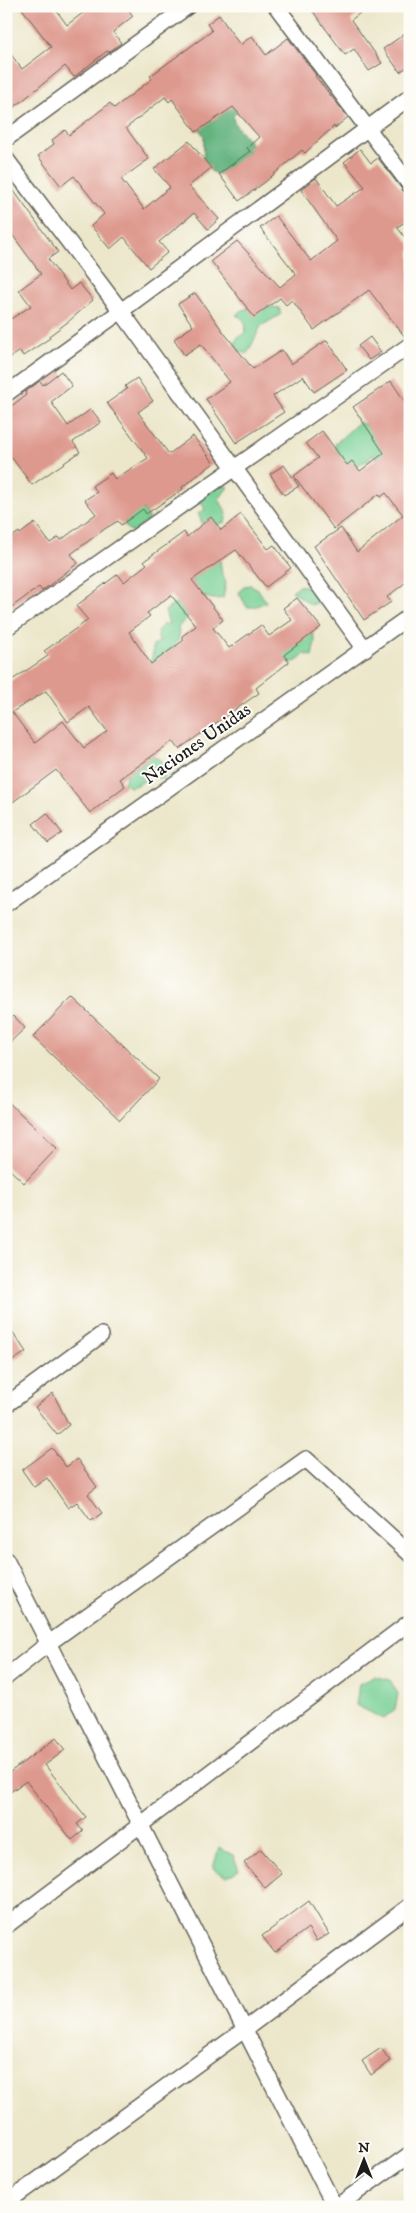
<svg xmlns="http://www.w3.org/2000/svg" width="416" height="2213" font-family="'IM FELL DW Pica',serif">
  <rect width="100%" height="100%" fill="#fdfcf7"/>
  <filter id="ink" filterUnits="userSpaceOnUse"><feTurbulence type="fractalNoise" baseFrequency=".02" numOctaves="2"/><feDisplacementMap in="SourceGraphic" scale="10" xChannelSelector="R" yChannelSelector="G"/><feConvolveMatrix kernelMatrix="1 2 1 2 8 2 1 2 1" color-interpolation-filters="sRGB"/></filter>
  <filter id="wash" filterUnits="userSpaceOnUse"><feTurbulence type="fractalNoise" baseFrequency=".0096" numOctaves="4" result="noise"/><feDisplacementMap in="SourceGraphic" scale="20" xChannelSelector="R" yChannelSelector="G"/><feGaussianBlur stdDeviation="1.12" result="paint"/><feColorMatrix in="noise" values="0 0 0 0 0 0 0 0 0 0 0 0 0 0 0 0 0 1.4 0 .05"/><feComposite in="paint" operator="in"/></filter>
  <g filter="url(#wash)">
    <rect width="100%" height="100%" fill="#ece7cb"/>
    <g fill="#7ad196" stroke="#4b7659">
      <path d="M 272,307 L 279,308 L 281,314 L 261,326 L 247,354 L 239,351 L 235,344 L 238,337 L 245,333 C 247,323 245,319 236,315 C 246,305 259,308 272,307 Z"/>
      <polygon points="359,422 373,429 400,428 379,463 373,454 369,460 354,466 340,460 335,444"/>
      <polygon points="220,484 228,487 219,499 227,514 225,522 217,525 202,523 198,513 205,510 202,503 202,495"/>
      <polygon points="140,505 149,519 133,532 126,528 124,519"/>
      <path d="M 220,560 L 222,575 L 226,582 L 223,598 C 213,601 202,597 194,590 L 193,575 Z"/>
      <polygon points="251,585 258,589 266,602 254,607 247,607 239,593 244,586"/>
      <path d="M 299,586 C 309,585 314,587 320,594 L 319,602 L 311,605 L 292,591 Z"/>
      <path d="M 177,602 L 188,615 L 178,628 C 185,645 161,658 149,668 L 153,653 L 153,646 L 159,642 L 157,631 L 163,625 L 169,624 L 165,611 Z"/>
      <path d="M 313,633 L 315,641 L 312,656 L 305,654 C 298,661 294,664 285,661 L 282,653 L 292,643 L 299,645 L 303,639 Z"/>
      <path d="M 152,755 L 165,763 L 167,772 L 164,779 C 150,775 146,781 134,786 L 130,787 L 124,783 L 129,767 L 141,766 L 148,757 Z"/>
      <polygon points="374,1676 390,1680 398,1694 395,1709 383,1719 356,1705 359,1684"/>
      <polygon points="219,1848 233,1855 239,1870 226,1877 213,1868"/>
    </g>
    <polygon fill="#63b37f" stroke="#40684e" points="190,79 241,110 233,115 234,123 251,143 251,152 226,174 216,174 208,169 203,162 204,136 199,129"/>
    <g id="blocks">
      <g fill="#de998e" fill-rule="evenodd">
        <polygon points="20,6 53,6 67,25 92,6 126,6 133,16 113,32 121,43 109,52 107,51 74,77 65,66 6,114 6,48 22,69 51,47"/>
        <polygon points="309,6 369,6 351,20 382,63 369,71 354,49 345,55"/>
        <polygon points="219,15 240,45 252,36 266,55 288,38 316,75 315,76 348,117 335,128 334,126 305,153 302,150 265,182 239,201 219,174 250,151 247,148 259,137 233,107 196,132 172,99 169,102 165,97 126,128 149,159 121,179 144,209 170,187 154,169 189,141 211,168 189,186 219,219 208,229 194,213 159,242 168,252 149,268 124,237 110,249 91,226 104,214 74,176 61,186 38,156 54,144 52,140 65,130 69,135 110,103 114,108 152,79 150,76 212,31 207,24"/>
        <polygon points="410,30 410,65 400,72 383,49"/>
        <polygon points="360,149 371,163 378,158 410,200 410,219 397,227 410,244 410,336 405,337 369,290 314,330 292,300 286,305 280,298 254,317 211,261 237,241 280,287 296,274 260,228 276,216 311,261 337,241 301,190 316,178 336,206 365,187 344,162"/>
        <polygon points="6,180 58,252 48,259 70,290 79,283 93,300 69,321 49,336 50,338 23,356 20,351 6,361 6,322 31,306 19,290 41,274 6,226"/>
        <polygon points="195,293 225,334 253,369 282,350 291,364 327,340 347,370 314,392 303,376 273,396 284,412 236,443 206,399 230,382 201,344 184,355 174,339 193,326 178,304"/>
        <polygon points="370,337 381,352 369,360 358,346"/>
        <polygon points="61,371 72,386 51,402 68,426 91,409 101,422 73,442 80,452 32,485 6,450 6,410 26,395 25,392 40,381 43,385"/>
        <polygon points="137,378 153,401 138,412 169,454 193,436 214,463 182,487 183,489 146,514 143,509 121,525 118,521 106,528 71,554 78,563 42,591 39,587 6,611 6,541 19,532 20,534 35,523 50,543 59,537 61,540 96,514 85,500 97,492 92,486 111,473 115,479 148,458 107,403 127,389 125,386"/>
        <polygon points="391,381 410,409 410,579 387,597 391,602 364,620 314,546 341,528 357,552 403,515 386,493 381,497 379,494 334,529 294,476 318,458 306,443 322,431 347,465 352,461 360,471 384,453 353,407"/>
        <polygon points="284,465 299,486 284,495 270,474"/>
        <path d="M 241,514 L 268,549 L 274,545 L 291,568 L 266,587 L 236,550 L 192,580 L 223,620 L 213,628 L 229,648 L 261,625 L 269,636 L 292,620 L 283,608 L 297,598 L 321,627 L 284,655 L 289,662 L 256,688 L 259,693 L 179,749 L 173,741 L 120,779 L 125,786 L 90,813 L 56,770 L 6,807 L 6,684 L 48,656 L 44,651 L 88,620 L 76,606 L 118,574 L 124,582 L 147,564 L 144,561 L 165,546 L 184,532 L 187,537 L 211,517 L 221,530 ZM 171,595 L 196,626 L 182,636 L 184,640 L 151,664 L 129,632 L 150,616 L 147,613 ZM 46,691 L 68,722 L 89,707 L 107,731 L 84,748 L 63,721 L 35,743 L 12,712 Z"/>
        <polygon points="47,813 62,833 48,843 33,824"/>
        <polygon points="72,997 159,1079 120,1120 33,1037"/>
        <polygon points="14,1016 25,1028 6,1046 6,1023"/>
        <polygon points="6,1100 57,1148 24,1183 6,1166"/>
        <polygon points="6,1322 26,1352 6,1365"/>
        <polygon points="53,1393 69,1425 57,1435 35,1407"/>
        <polygon points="52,1448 66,1467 77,1459 97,1487 88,1494 102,1513 91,1521 77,1502 68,1508 47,1478 34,1487 22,1470"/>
        <polygon points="56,1738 65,1750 45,1765 86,1817 77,1824 83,1831 72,1840 26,1781 6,1795 6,1775"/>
        <polygon points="261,1849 282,1874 265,1888 244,1863"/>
        <polygon points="309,1901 329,1934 316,1941 308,1928 275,1953 262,1936"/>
        <polygon points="381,2048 390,2061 371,2075 362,2061"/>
      </g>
    </g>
  </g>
  <g filter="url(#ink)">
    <use href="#blocks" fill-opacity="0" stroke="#656359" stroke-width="1"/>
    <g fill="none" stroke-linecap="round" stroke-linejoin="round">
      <g stroke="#656359" stroke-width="18">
        <g id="minor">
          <polyline points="276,6 410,185"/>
          <polyline points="6,139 188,6"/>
          <polyline points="6,159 121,311 365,649"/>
          <polyline points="6,394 121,311 410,97"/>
          <polyline points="6,628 410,345"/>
          <polyline points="6,904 410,616"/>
          <polyline points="6,1405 101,1335"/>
          <polyline points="6,1560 335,2207"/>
          <polyline points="6,1677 49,1643 306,1459 410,1554"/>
          <polyline points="6,1926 410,1622"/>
          <polyline points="6,2203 244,2030 410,1906"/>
          <polyline points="336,2207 410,2154"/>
        </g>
      </g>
      <use href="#minor" stroke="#fff" stroke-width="15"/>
    </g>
  </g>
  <g text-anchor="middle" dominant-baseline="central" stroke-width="4" stroke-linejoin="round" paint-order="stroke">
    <g font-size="19" fill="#1c1c1c" stroke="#fdfcf7">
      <text transform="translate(197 744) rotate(-35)">Naciones Unidas</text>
    </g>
  </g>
  <rect width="416" height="2213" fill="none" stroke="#fdfcf7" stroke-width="25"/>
  <g transform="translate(364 2160)" stroke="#fdfcf7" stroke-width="4" paint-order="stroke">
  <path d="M0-4L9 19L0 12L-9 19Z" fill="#1c1c1c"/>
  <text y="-8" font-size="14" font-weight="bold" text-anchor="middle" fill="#1c1c1c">N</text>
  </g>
</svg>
